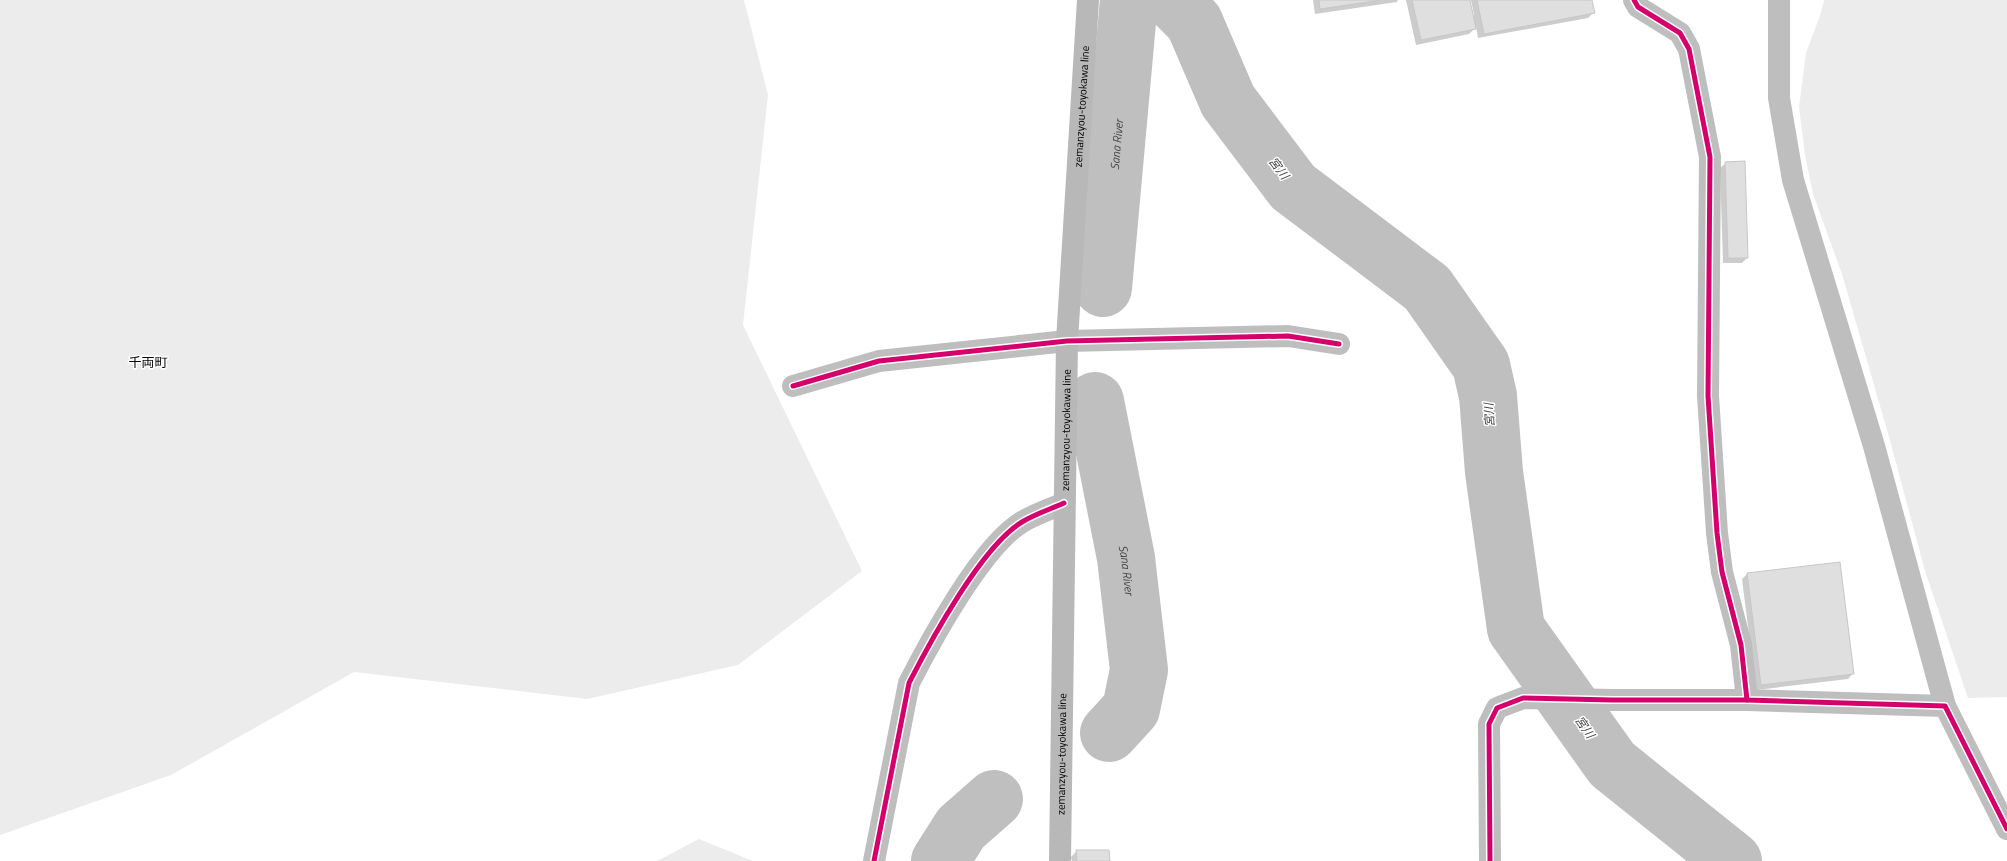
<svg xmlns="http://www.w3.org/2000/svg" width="2007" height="861" font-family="'Titillium Web','Noto Sans JP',sans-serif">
  <rect width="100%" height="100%" fill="#fff"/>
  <g fill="#ececec">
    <polygon points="0,0 744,0 768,95 743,325 862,571 738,665 587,699 354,672 171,775 0,835"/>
    <polygon points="1824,0 2007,0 2007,697 1968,698 1925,571 1891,444 1842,274 1813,194 1805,155 1799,107 1806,53 1821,13"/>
    <polygon points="699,839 753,861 657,861"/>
  </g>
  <g fill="#0003">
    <polygon points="1313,0 1398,0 1397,2 1315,14"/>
    <polygon points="1406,0 1469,0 1472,16 1474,15 1471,0 1591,0 1594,12 1588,18 1478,38 1476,27 1469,34 1416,45"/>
    <polygon points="1726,163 1747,258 1742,263 1723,263 1720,168"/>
    <polygon points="1839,563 1853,673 1848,679 1756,690 1742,579 1747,574"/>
    <polygon points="1077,851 1109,861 1072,861 1071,857"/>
  </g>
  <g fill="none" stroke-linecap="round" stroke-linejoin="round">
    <g stroke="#bfbfbf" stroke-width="58">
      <polyline points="1172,0 1194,22 1228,101 1293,187 1427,288 1481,365 1488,396 1494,472 1516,629 1612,764 1733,861"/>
      <path id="s1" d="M 1103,288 L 1129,0"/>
      <path id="s2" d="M 1095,401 L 1126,558 L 1139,670 L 1131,709 L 1109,733"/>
      <polyline points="940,861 961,828 994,799"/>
    </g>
  </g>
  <g fill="#dfdfdf" stroke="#c7c7c7">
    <polygon points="1319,0 1381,0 1320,9"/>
    <polygon points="1412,0 1470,0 1476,29 1421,40"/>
    <polygon points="1477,0 1592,0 1595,13 1484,34"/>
    <polygon points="1745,161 1748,258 1728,258 1725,162"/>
    <polygon points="1840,562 1854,674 1761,685 1747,573"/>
    <polygon points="1076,850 1109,850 1110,861 1077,861"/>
  </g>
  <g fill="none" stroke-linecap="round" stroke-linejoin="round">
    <g stroke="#bebebe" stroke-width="22">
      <polyline points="1634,0 1638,7 1680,33 1689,49 1710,157 1708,396 1717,533 1722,572 1741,645 1747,700 1945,706 2007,829"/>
      <polyline points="1779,0 1779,98 1793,180 1874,446 1945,706"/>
      <polyline points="793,386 879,361 1067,341 1288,336 1339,344"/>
      <path d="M 874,861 L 909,683 C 931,640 982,546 1022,522 C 1035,514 1051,509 1064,503"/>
      <polyline points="1490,861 1489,724 1497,708 1523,698 1612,700 1747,700"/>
    </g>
    <path stroke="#b8b8b8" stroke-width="22" id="s3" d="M 1060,861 L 1067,341 L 1088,0"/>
    <g stroke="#fff" stroke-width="8">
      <g id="cycleway">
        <polyline points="1634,0 1638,7 1680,33 1689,49 1710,157 1708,396 1717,533 1722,572 1741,645 1747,700 1945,706 2007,829"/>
        <polyline points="793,386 879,361 1067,341 1288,336 1339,344"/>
        <path d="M 874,861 L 909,683 C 931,640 982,546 1022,522 C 1035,514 1051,509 1064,503"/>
        <polyline points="1490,861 1489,724 1497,708 1523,698 1612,700 1747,700"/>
      </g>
    </g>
    <use href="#cycleway" stroke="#d6006c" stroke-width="5"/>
  </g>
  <g text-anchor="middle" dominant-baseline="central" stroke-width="3" stroke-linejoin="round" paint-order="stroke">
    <g font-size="11" fill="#000" stroke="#fff">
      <text stroke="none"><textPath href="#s3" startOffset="755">zemanzyou-toyokawa line</textPath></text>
      <text stroke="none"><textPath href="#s3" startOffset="431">zemanzyou-toyokawa line</textPath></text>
      <text stroke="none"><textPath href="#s3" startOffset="107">zemanzyou-toyokawa line</textPath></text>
    </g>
    <g font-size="12" font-style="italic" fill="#444" stroke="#fff">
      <text stroke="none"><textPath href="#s1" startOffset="144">Sana River</textPath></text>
      <text transform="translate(1279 168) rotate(53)">宮川</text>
      <text transform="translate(1489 415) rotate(-94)">宮川</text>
      <text stroke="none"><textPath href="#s2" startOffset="172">Sana River</textPath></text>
      <text transform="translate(1585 727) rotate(55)">宮川</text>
    </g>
    <g font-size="13" fill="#000" stroke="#fff">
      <text x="148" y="362">千両町</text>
    </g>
  </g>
</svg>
